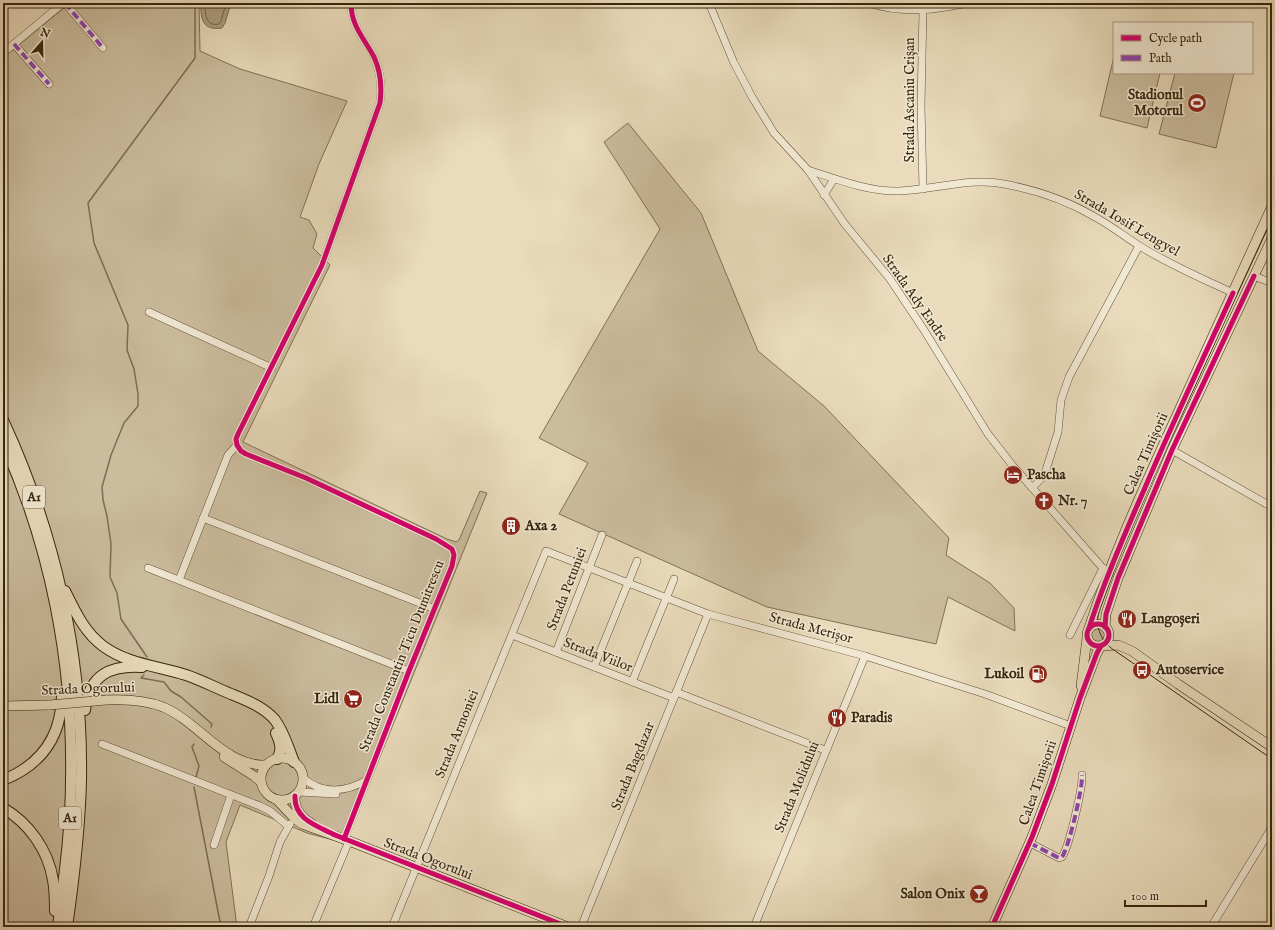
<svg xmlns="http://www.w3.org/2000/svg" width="1275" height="930" font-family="'IM FELL English',serif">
  <rect width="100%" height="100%" fill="#e9dbbb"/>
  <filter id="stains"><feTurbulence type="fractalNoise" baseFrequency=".005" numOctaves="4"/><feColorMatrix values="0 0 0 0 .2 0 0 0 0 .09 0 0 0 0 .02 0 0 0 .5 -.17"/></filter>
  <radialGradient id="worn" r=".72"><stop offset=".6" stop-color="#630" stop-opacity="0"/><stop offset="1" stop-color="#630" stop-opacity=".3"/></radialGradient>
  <g fill="#cbbc9e" stroke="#817156">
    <polygon points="70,3 199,3 200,51 240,69 347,101 319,164 300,217 309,220 317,234 313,248 330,265 243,442 447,539 456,542 459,540 480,491 487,493 345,843 307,833 240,805 226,842 237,927 3,927 3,58"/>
    <polygon points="1114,56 1114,73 1160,73 1147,128 1100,116"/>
    <polygon points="1175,73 1234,73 1216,148 1159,134"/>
    <polygon points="628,123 701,213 758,351 824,406 949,538 946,555 990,583 1014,608 1015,631 948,597 936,644 767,607 559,514 588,463 539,438 660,229 604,142"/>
    <circle cx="1098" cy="635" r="7"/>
  </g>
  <path fill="#ac9d80" stroke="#7d6d52" d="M 201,3 L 231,3 L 225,23 L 222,28 C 203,31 200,19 201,3 Z"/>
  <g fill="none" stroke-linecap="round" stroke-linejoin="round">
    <path stroke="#726247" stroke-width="1" d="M 205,3 C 205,13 205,27 219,24 L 221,21 L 226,3"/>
    <g stroke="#7d6d52" stroke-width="1.5">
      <polyline points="147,657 121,619 117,593 110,577 111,544 107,516 103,500 102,487 111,455 124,423 138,406 138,394 134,369 127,350 128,325 94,243 88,203 195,58 195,3"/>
      <polyline points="144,675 141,678 164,682 171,691 181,697 212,724 211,727"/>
      <polyline points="194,744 192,747 199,766 196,777"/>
      <polyline points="194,787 221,927"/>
    </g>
    <g stroke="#645339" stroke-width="8">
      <g id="minor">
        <polyline points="65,3 103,48"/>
        <polyline points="709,3 734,63 752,97 774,133 808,170 844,223 890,279 924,330 988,434 1013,466 1108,574"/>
        <path d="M 869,3 C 901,14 935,10 968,3"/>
        <polyline points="923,10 921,106 923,189"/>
        <polyline points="14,44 49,84"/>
        <polyline points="3,53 63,3"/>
        <path d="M 808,170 C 836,179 869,192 899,191 C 933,190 971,177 1004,184 C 1036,190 1068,201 1095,217 C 1110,225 1124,236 1138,245 C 1168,264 1201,278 1233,293"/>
        <polyline points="824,195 834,179"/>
        <polyline points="1254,276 1272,283"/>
        <polyline points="149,312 272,368"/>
        <polyline points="1172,450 1272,507"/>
        <polyline points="1032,488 1043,477 1046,470 1058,432 1061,400 1069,377 1139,246"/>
        <polyline points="203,518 435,609"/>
        <polyline points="148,568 409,671"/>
        <polyline points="179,580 228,455 237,445"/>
        <polyline points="512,635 674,698"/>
        <polyline points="1070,635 1103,568"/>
        <polyline points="556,652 602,535"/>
        <polyline points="594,667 637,561"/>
        <polyline points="632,682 674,579"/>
        <polyline points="676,692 825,750"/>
        <polyline points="102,744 260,806 270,811 288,826"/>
        <path d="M 303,778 C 323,795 346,792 367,780"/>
        <polyline points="299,792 336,794"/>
        <path d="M 344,839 L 409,671 L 452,566 L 454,555 L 452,549 L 436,539 L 306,478 L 246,454 L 241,451 L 237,445 L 236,439 L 238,434 L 322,265 L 380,103 C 382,87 381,72 374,57 C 364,38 351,26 351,3"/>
        <path d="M 1030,843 L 1059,858 L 1062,857 C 1069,847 1083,787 1082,775"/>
        <polyline points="214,845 231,795"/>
        <polyline points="249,927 269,876 280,842 290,824"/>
        <polyline points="313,927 349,841"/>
        <polyline points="392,927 546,551 708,614 865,656 985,694 1071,726"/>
        <polyline points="581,927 708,614"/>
        <polyline points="754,927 865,656"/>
        <polyline points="1211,927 1272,827"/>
      </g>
    </g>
    <g stroke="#37260e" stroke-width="10">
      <g id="major">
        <circle cx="1098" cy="635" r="11"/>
        <polyline points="1105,627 1106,614 1118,578 1172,450 1272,238"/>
        <path d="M 1089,628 C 1112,556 1144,487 1175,419 C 1208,348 1240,277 1272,206"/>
        <polyline points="1081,686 1087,638"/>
        <path d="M 106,700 C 126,699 145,700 163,707 C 199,722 225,767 266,765"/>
        <polyline points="3,706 50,705"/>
        <polyline points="224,757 254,776 261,782"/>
        <circle cx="282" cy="779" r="21"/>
        <path d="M 295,796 C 294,810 301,817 312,824"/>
        <polyline points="277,800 295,819 302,824 349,841 568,927"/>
        <polyline points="992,927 1032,837 1052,784 1080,698 1097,653 1101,646 1118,645 1132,651 1178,684 1272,747"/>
      </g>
    </g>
    <g stroke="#37260e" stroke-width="12">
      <g id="highway">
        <path d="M 3,420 C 55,532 83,656 81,780 C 80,829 74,878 67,927"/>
        <path d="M 3,442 C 51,547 73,664 71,779 C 71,829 64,878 58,927"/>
        <path d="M 65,591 C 75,611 84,632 103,646 C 127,664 158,666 186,675 C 201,680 216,688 231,694 C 246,700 264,707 275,720 C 284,732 288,747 294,762"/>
        <path d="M 85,710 C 89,675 110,665 142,667"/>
        <path d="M 276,733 C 280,742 283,750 277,759"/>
        <path d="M 3,780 C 41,765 61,737 62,696"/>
        <path d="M 3,808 C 29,823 48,850 53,880 C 55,890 55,901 55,911"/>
      </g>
    </g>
    <use href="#minor" stroke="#f1e8d3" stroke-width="7"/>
    <use href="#major" stroke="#e9dbbb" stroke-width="9"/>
    <use href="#highway" stroke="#e9dbbb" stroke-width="10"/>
    <path stroke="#37260e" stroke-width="1" d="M 1272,219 L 1164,453 L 1117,563 L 1099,611 C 1095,626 1100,638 1111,648 L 1272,759"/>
    <g stroke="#37260e" stroke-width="10" stroke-linecap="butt">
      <polyline id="major-bridge" points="50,705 106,700"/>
    </g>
    <use href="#major-bridge" stroke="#e9dbbb" stroke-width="9"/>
    <g stroke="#8e44ad" stroke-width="4" stroke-dasharray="8 4" stroke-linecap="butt">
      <polyline points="65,3 103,48"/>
      <polyline points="14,44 49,84"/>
      <path d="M 1030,843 L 1059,858 L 1062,857 C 1069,847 1083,787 1082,775"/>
    </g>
    <g stroke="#f1e8d3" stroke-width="8">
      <g id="cycleway">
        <circle cx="1098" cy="635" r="11"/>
        <polyline points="1105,627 1106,614 1118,578 1172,450 1254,276"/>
        <path d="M 1089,628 C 1104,581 1124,535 1144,490 C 1172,424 1203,359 1233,293"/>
        <path d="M 295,796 C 294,820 318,826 335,835 L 568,927"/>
        <path d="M 344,839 L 409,671 L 452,566 L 454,555 L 452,549 L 436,539 L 306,478 L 246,454 L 241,451 L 237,445 L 236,439 L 238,434 L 322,265 L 380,103 C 382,87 381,72 374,57 C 364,38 351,26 351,3"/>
        <polyline points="992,927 1032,837 1052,784 1080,698 1097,653 1101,646"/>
      </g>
    </g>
    <use href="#cycleway" stroke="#d6006c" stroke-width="5"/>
  </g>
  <defs>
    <g id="stadium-disc" transform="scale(1)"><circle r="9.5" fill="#8f2418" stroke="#f1e8d3"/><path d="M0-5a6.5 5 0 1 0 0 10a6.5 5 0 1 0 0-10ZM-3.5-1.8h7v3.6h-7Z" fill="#fff"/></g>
    <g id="hotel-disc" transform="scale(1)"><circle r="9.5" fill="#8f2418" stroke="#f1e8d3"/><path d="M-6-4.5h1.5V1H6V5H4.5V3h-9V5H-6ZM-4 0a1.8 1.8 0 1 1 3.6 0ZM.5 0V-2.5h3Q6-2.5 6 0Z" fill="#fff"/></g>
    <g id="church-disc" transform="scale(1)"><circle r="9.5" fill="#8f2418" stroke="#f1e8d3"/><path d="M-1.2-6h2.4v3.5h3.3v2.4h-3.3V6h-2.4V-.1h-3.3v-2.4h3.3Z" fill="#fff"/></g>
    <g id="building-disc" transform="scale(1)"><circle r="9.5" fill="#8f2418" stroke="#f1e8d3"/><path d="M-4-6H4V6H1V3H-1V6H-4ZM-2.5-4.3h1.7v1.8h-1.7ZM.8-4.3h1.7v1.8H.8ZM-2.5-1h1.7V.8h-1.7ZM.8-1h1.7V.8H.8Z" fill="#fff"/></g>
    <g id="restaurant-disc" transform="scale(1)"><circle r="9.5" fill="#8f2418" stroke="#f1e8d3"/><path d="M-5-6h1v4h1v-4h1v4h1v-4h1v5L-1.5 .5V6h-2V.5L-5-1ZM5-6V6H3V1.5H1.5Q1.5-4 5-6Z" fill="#fff"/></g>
    <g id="bus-disc" transform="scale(1)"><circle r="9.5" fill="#8f2418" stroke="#f1e8d3"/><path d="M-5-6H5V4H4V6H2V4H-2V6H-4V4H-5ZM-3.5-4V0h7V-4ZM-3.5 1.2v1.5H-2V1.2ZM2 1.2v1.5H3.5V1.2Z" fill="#fff"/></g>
    <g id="fuel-disc" transform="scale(1)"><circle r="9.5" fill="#8f2418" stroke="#f1e8d3"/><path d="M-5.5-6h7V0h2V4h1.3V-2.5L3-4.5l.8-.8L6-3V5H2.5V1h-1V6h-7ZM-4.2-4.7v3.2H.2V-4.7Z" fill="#fff"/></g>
    <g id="supermarket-disc" transform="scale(1)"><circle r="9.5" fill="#8f2418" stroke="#f1e8d3"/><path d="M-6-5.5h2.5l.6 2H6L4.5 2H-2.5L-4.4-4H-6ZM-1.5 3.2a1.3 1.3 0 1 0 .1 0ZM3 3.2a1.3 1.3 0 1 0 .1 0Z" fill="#fff"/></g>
    <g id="bar-disc" transform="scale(1)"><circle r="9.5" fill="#8f2418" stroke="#f1e8d3"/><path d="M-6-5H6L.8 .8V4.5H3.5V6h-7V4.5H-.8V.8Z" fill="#fff"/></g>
  </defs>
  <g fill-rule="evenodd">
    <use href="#stadium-disc" x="1197" y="103"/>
    <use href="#hotel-disc" x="1013" y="475"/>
    <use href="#church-disc" x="1044" y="501"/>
    <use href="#building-disc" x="511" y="526"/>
    <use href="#restaurant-disc" x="1127" y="619"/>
    <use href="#bus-disc" x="1142" y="670"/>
    <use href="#fuel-disc" x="1038" y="674"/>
    <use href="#supermarket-disc" x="353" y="699"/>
    <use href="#restaurant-disc" x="837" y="718"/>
    <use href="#bar-disc" x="979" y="894"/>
  </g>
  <g text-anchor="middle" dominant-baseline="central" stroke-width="3" stroke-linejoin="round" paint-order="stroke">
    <g fill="#f1e8d3" stroke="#6f6049" stroke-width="1">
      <rect x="23" y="486" width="22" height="22" rx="3"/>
      <rect x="59" y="807" width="22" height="22" rx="3"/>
    </g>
    <g font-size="13" font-weight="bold" fill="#37260e">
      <text x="34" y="497">A1</text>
      <text x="70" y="818">A1</text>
    </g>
    <g font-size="14" font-weight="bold" fill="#37260e" stroke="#f1e8d3" text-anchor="start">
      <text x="1183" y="95" text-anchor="end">Stadionul<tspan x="1183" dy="16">Motorul</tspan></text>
      <text x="1027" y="475">Pascha</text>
      <text x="1058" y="501">Nr. 7</text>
      <text x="525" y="526">Axa 2</text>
      <text x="1141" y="619">Langoșeri</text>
      <text x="1156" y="670">Autoservice</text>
      <text x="1024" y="674" text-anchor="end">Lukoil</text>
      <text x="339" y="699" text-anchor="end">Lidl</text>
      <text x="851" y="718">Paradis</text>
      <text x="965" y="894" text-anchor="end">Salon Onix</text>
    </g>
    <g font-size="14" fill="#37260e" stroke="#f1e8d3">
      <text transform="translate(910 100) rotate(-90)">Strada Ascaniu Crișan</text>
      <text transform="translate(1127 223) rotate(30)">Strada Iosif Lengyel</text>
      <text transform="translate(915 298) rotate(55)">Strada Ady Endre</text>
      <text transform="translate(1146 454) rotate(-66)">Calea Timișorii</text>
      <text transform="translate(567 589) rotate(-69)">Strada Petuniei</text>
      <text transform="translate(811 628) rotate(15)">Strada Merișor</text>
      <text transform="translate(598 655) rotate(21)">Strada Viilor</text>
      <text transform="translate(402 656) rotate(-68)">Strada Constantin Ticu Dumitrescu</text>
      <text transform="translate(88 689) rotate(-2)">Strada Ogorului</text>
      <text transform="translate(457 734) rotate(-68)">Strada Armoniei</text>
      <text transform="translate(633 766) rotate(-68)">Strada Bagdazar</text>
      <text transform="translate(1038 783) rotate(-71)">Calea Timișorii</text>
      <text transform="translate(797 787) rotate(-68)">Strada Molidului</text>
      <text transform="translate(428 859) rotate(21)">Strada Ogorului</text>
    </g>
  </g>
  <rect width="1275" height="930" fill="none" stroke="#e9dbbb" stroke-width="16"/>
  <rect x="4" y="4" width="1267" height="922" fill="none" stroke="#37260e" stroke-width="2"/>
  <rect x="8" y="8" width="1259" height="914" fill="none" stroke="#37260e"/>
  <rect x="1113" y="22" width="140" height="52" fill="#f1e8d3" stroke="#a79a84"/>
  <rect x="1121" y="35" width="20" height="6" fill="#d6006c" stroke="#a79a84"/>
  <text x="1149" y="42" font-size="12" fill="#37260e">Cycle path</text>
  <rect x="1121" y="55" width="20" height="6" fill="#8e44ad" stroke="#a79a84"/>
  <text x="1149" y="62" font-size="12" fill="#37260e">Path</text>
  <g transform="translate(42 42) rotate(20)" stroke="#f1e8d3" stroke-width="3" paint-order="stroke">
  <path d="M0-3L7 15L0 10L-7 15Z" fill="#37260e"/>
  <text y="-6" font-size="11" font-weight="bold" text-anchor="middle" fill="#37260e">N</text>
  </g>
  <path d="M1125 900v6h81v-6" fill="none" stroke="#37260e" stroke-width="2"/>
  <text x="1131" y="900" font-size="12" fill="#37260e" stroke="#f1e8d3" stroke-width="3" paint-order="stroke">100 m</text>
  <rect width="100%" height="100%" filter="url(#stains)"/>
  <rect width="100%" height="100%" fill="url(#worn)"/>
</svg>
